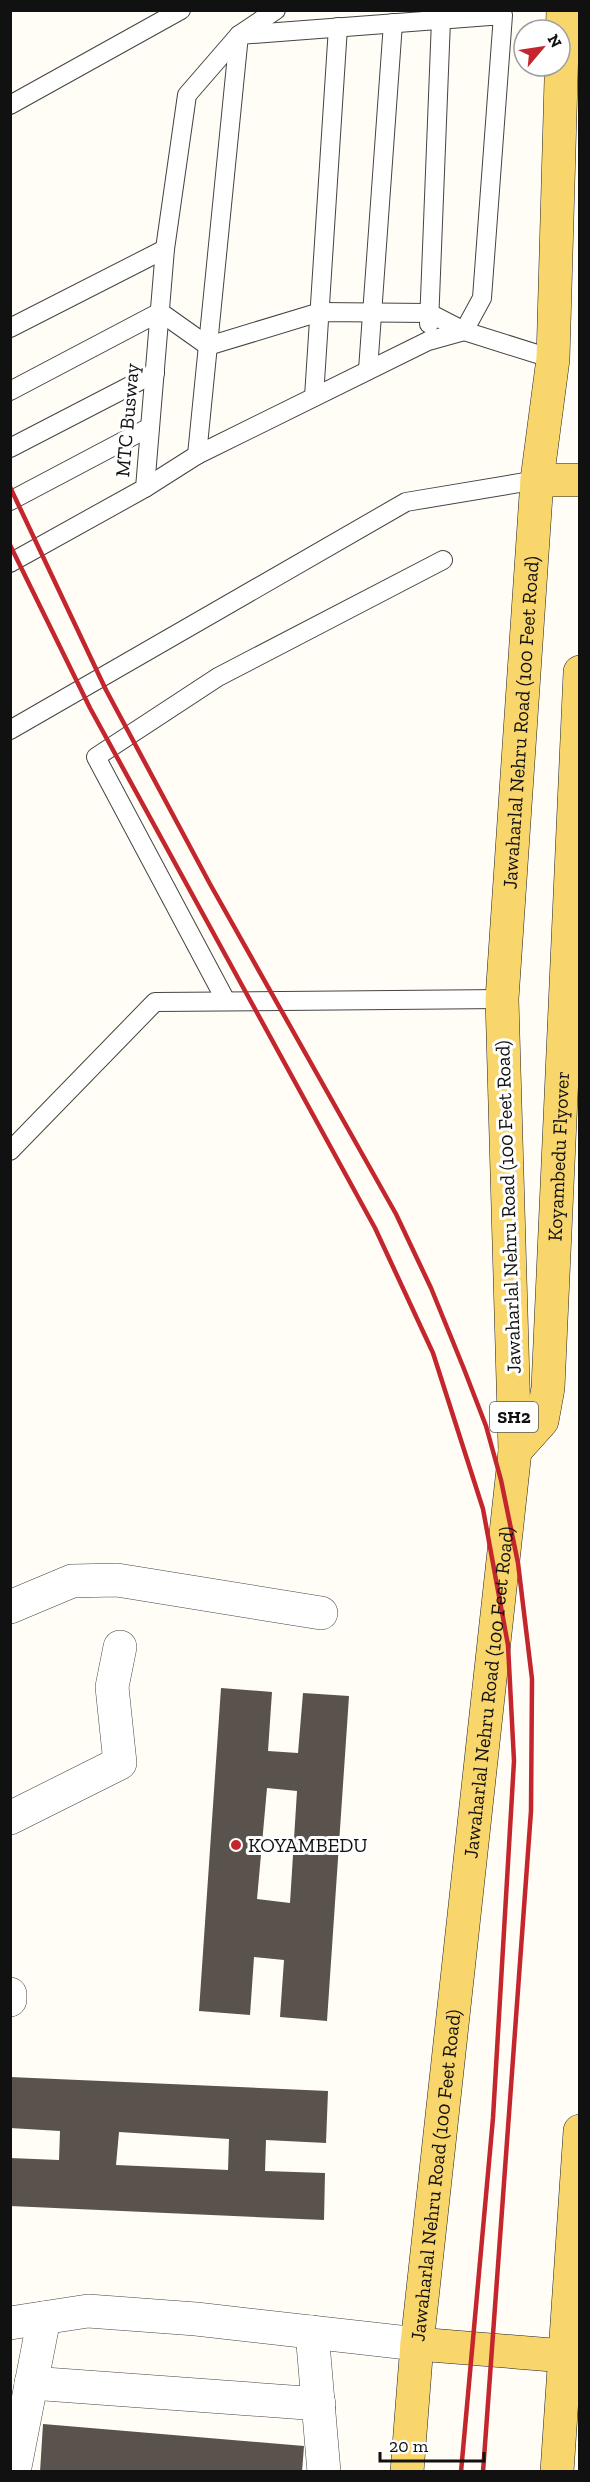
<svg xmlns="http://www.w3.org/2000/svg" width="590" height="2482" font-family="'Zilla Slab',serif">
  <rect width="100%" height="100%" fill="#fffdf5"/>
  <g fill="#5a524d" fill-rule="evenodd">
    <path d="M 221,1688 L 272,1692 L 268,1751 L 298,1753 L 303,1693 L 349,1696 L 327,2021 L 280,2017 L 284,1960 L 254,1957 L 250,2015 L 199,2011 ZM 267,1788 L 297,1791 L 290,1903 L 257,1899 Z"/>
    <path d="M 10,2077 L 328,2091 L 326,2143 L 266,2140 L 265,2171 L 325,2173 L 324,2220 L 10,2206 L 10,2158 L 59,2160 L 60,2131 L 10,2128 ZM 119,2132 L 229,2139 L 228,2170 L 116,2165 Z"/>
    <polygon points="43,2424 304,2446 302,2472 40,2472"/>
  </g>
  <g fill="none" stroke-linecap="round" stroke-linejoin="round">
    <g stroke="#444" stroke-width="20">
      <g id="lane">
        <polygon points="503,15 482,298 464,331 428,341 197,455 239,35"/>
        <polyline points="10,105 181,10"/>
        <polyline points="160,312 208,346 320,312 429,313 464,331 553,359"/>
        <polyline points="429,324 441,20"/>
        <polyline points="10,328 165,249"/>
        <polyline points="368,370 393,23"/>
        <polyline points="10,391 160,312"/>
        <polyline points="314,397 338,27"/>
        <polyline points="10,448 155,373"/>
        <polyline points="145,488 197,455"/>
        <polyline points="10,501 150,427"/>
        <polyline points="10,563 145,488 165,249 187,95 239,35 276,10"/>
        <polyline points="10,730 406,502 537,480"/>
        <polyline points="226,1001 96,757 218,677 443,560"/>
        <polyline points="10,1151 155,1002 502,999"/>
      </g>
    </g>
    <g stroke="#444" stroke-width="34">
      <g id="street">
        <polyline points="10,1607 72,1581 117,1580 321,1613"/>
        <polyline points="10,1818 120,1763 112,1687 120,1647"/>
        <polyline points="10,1994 10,2000"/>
        <polyline points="10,2323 88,2311 196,2319 417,2344"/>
        <polyline points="312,2332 324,2472"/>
        <polyline points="31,2383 319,2404"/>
        <polyline points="14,2472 44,2318"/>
      </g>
    </g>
    <g stroke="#222" stroke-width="34">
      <g id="primary">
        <polyline points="537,480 580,480"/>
        <path id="s1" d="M 515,1451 L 542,1421 L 548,1388 L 580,672"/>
        <polyline points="417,2344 565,2356"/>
        <path id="s2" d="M 407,2472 L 417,2344 L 515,1451 L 502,999 L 537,480 L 553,359 L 563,10"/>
        <polyline points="557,2472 580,2131"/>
      </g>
    </g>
    <use href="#lane" stroke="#fff" stroke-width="18"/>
    <use href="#street" stroke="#fff" stroke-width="33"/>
    <use href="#primary" stroke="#f9d66b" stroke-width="33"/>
    <g stroke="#c4262e" stroke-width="4.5">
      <polyline points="10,487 106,690 210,884 396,1214 431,1288 464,1369 486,1426 501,1480 518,1563 532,1679 531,1811 483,2472"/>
      <polyline points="10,545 90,708 375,1228 433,1353 483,1509 508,1645 514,1761 493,2118 461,2472"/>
    </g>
  </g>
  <circle fill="#c4262e" stroke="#fff" stroke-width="2" cx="236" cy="1845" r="6"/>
  <g text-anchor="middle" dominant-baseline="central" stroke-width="6" stroke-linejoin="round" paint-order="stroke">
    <rect fill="#fff" stroke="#585858" stroke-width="1.5" x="490" y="1402" width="48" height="30" rx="4.5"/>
    <g font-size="18" font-weight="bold" fill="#111">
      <text x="514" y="1417">SH2</text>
    </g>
    <g font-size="20" fill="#111" stroke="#fff">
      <text transform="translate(127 420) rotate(-85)">MTC Busway</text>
      <text stroke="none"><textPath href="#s2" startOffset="1756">Jawaharlal Nehru Road (100 Feet Road)</textPath></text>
      <text stroke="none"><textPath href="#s1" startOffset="306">Koyambedu Flyover</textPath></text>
      <text transform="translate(508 1207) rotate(-92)">Jawaharlal Nehru Road (100 Feet Road)</text>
      <text stroke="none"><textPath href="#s2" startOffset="784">Jawaharlal Nehru Road (100 Feet Road)</textPath></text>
      <text stroke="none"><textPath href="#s2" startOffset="298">Jawaharlal Nehru Road (100 Feet Road)</textPath></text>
    </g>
    <g font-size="20" fill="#111" stroke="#fff" text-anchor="start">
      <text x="248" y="1845">KOYAMBEDU</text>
    </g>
  </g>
  <rect width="590" height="2482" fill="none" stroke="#111111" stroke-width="24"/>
  <g transform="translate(542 48) rotate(61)"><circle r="28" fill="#ffffff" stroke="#a0a0a0" stroke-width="1.5"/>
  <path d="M0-4.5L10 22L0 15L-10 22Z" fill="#c4262e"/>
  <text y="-9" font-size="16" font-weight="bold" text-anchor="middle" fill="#111111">N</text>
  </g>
  <path d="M380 2452v9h104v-9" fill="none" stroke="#111111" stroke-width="3"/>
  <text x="389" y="2452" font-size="18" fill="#111111" stroke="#ffffff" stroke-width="4.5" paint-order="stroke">20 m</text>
</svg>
